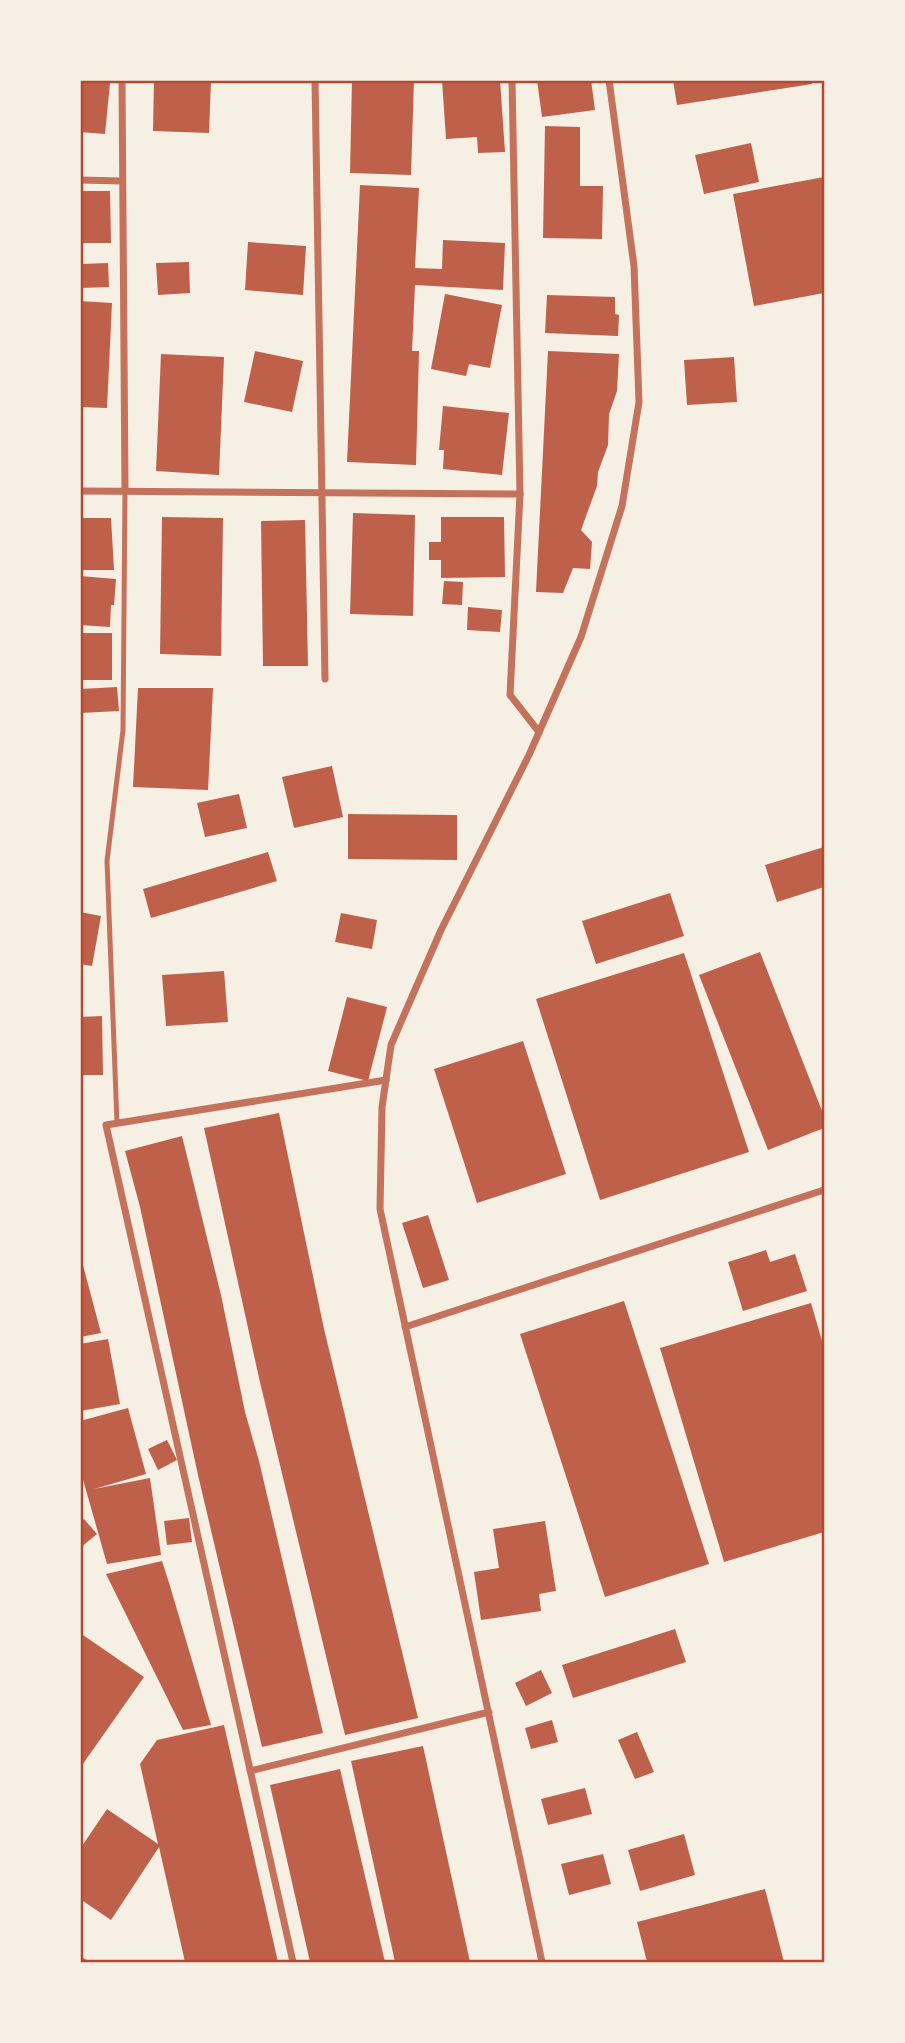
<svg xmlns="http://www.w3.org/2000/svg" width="905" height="2043" font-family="Bitter,serif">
  <rect width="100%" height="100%" fill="#f6efe4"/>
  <g fill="#bf614a">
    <polygon points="80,80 110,83 105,134 80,132"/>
    <polygon points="154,80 211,80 209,133 153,131"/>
    <polygon points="352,80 414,80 411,175 350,173"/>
    <polygon points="442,80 500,80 505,152 478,153 477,137 446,139"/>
    <polygon points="537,80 591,80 595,110 542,117"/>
    <polygon points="673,80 811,80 812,84 677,105"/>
    <polygon points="545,126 580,127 580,186 603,186 602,239 543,238"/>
    <polygon points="751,143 759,182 704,194 695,155"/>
    <polygon points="824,177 824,293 754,306 733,194"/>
    <polygon points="360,185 419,188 415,268 442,269 443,240 505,243 503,290 415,285 412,351 419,351 416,465 347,462"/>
    <polygon points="80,191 110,191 111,243 80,243"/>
    <polygon points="248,242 306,246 303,295 245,290"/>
    <polygon points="189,262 190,293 158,295 156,263"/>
    <polygon points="108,263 109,287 80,288 80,264"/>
    <polygon points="445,294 502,305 490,368 469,364 466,376 431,369"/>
    <polygon points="547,295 615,297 615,314 619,315 618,336 545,333"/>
    <polygon points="80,301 112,303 107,408 80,407"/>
    <polygon points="255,351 303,361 292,412 244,402"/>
    <polygon points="548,351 619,354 617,391 609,414 608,445 598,472 597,486 581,530 592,542 590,569 573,568 563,593 536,592"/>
    <polygon points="161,354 224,357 219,475 156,471"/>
    <polygon points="734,357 737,402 687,405 684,360"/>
    <polygon points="443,406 509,413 502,475 443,469 444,450 439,450"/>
    <polygon points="353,513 415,515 413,616 350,614"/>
    <polygon points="162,517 223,518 221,656 160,654"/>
    <polygon points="441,517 504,517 505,577 441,578 441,560 429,560 429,542 441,542"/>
    <polygon points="80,518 111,518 114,570 80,570"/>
    <polygon points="305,520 308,666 263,666 261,521"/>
    <polygon points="80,576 116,579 114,605 111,605 110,627 80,625"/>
    <polygon points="444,581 463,582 462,605 442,604"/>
    <polygon points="468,607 502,610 500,632 467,630"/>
    <rect x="80" y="633" width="32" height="47"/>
    <polygon points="117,687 119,711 80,713 80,689"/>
    <polygon points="138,688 213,688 208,790 133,787"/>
    <polygon points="332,766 343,817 294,828 282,777"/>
    <polygon points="239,794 247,828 205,837 197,803"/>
    <polygon points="348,814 457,815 457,860 348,859"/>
    <polygon points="824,847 824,887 777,902 765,865"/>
    <polygon points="268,852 277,881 151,918 143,889"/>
    <polygon points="670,893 684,936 596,964 582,921"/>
    <polygon points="80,912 101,916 92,966 80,964"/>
    <polygon points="341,913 377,920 372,949 335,942"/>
    <polygon points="760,952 824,1116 824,1128 768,1150 699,975"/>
    <polygon points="684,953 749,1152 600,1200 536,999"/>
    <polygon points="224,971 228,1022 166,1026 162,975"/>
    <polygon points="347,997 387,1007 368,1081 328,1071"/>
    <polygon points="102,1016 103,1075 80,1075 80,1017"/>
    <polygon points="523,1041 566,1174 477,1203 434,1069"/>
    <polygon points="279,1113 324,1329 418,1718 345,1735 259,1378 204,1128"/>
    <polygon points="182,1136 221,1295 245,1412 259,1461 323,1733 262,1747 198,1475 140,1207 125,1151"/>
    <polygon points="428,1215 449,1280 423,1288 402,1223"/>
    <polygon points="766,1250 770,1262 795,1254 807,1291 743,1311 728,1262"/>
    <polygon points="80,1254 101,1333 80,1337"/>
    <polygon points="624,1301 709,1564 605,1597 520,1334"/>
    <polygon points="811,1303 824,1348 824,1532 724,1562 660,1348"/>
    <polygon points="108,1339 120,1404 80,1411 80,1344"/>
    <polygon points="128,1408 146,1474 94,1489 150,1478 161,1555 107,1564 80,1469 80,1421"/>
    <polygon points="167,1440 177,1460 158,1470 148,1449"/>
    <polygon points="189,1518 192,1542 167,1545 164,1521"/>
    <polygon points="84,1519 97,1534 80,1548 80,1522"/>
    <polygon points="545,1521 556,1591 539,1594 541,1611 481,1620 474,1572 499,1568 493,1529"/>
    <polygon points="162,1561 170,1586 211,1725 183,1730 106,1574"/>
    <polygon points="675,1629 686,1662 573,1698 562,1665"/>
    <polygon points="80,1633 144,1677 80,1768"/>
    <polygon points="541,1670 552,1693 526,1706 515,1683"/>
    <polygon points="552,1720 558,1742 531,1749 525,1728"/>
    <polygon points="224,1725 278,1962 185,1962 159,1847 111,1920 80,1899 80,1849 107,1809 158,1844 140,1764 157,1740"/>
    <polygon points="637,1732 654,1772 635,1779 618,1740"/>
    <polygon points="423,1746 470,1962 395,1962 351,1761"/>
    <polygon points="340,1769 385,1962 310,1962 270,1785"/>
    <polygon points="585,1788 592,1814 548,1825 541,1799"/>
    <polygon points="684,1834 695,1875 640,1891 628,1850"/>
    <polygon points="603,1854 611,1884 569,1895 561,1864"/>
    <polygon points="765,1889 784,1962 647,1962 637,1922"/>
  </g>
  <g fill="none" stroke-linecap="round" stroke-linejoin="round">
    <g stroke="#c5725c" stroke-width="5">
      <polyline points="117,1123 107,861 123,730 125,490"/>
      <polyline points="80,1959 85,1962"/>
    </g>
    <g stroke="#c5725c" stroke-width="7">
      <polyline points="122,80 125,490"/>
      <polyline points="315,80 325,679"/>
      <polyline points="512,80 520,494"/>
      <polyline points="80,180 122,181"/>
      <polyline points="80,491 520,494 510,695 539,732"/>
      <polyline points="405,1327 824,1190"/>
      <polyline points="250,1771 489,1712"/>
      <polyline points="293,1962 106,1125 386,1080"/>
      <polyline points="542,1962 380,1209 382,1107 391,1045 441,930 529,755 581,637 622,506 639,402 634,266 609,80"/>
    </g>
  </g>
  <rect width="905" height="2043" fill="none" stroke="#f6efe4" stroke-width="164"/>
  <rect x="82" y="82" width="741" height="1879" fill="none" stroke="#b5482f" stroke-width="2.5"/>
</svg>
